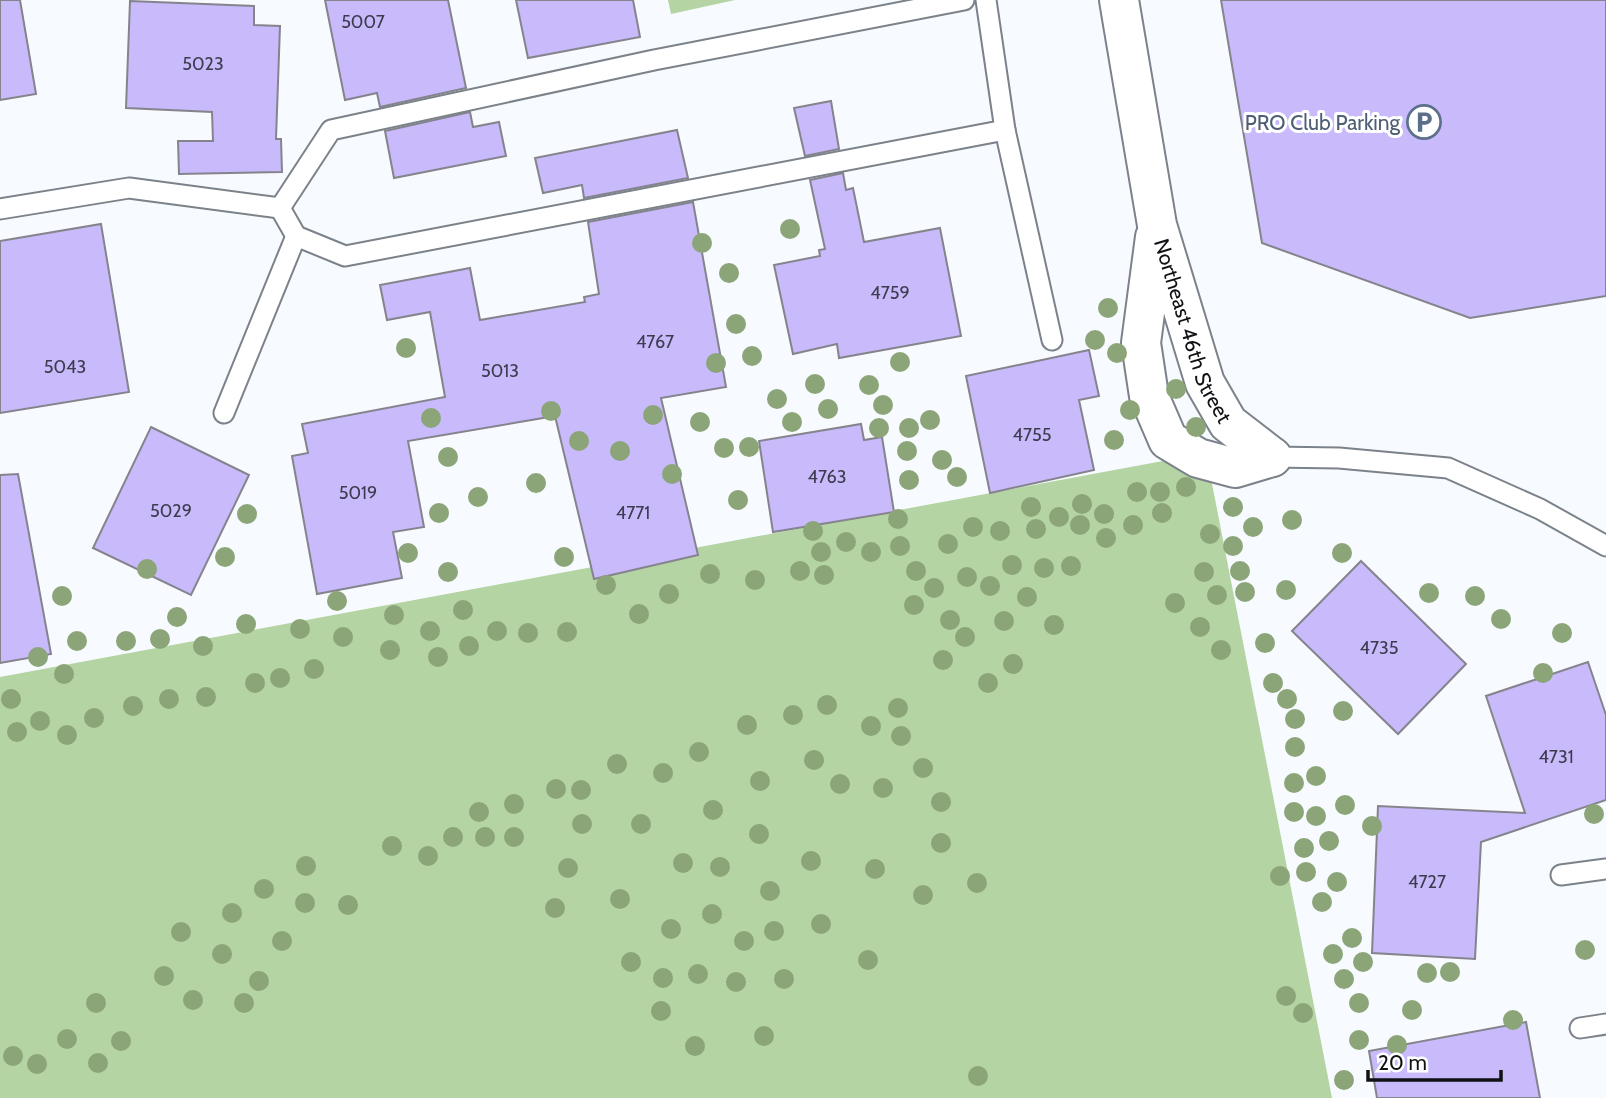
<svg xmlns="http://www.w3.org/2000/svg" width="1606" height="1098" font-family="Cabin,sans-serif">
  <rect width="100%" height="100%" fill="#f7fafe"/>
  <g fill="#b4d4a3">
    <polygon points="668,0 735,0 671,14"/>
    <polygon points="1206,453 1332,1098 0,1098 0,677"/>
  </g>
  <g fill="#c8bafb" stroke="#85848d" stroke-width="2">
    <polygon points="0,0 20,0 36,94 0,100"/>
    <polygon points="325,0 448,0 466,88 380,107 377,93 345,100"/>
    <polygon points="516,0 633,0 640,37 528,58"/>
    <polygon points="1221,0 1606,0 1606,296 1470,318 1262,243"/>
    <polygon points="130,1 254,6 254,25 280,26 276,139 281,139 282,172 179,174 178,141 213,141 212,112 126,108"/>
    <polygon points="831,101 839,149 805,156 794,108"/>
    <polygon points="470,112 473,127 499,122 506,156 394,178 385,131"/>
    <polygon points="677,130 688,178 584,198 582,185 543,193 535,158"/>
    <polygon points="843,173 846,190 853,188 864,242 940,228 961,336 839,358 837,344 793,354 774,265 820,256 819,250 825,249 810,180"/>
    <polygon points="693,202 726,387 661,398 698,555 594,579 555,416 408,441 424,527 393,532 402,578 317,594 292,456 308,453 302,424 445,397 430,312 387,320 380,285 470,268 480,320 585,302 584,297 599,294 588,222"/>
    <polygon points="101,224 129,392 0,413 0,241"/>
    <polygon points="1089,350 1099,396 1079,400 1094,470 990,493 966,376"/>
    <polygon points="861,424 864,440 882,437 894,512 773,532 759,441"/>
    <polygon points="151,427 249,475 191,595 93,548"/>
    <polygon points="18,474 51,654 0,663 0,475"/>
    <polygon points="1361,561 1466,664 1398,734 1292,631"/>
    <polygon points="1588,662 1606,715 1606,800 1481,842 1475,959 1372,953 1378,806 1525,813 1486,696"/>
    <polygon points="1526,1022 1540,1098 1377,1098 1369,1051"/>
  </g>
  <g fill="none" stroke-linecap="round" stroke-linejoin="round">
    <g stroke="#7b828a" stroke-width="23">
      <g id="service">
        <polyline points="1005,130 1052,340"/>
        <polyline points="280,208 296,236 345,256 1005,130 986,0"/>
        <polyline points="0,209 129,188 280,208 331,130 654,60 964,0"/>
        <polyline points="224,413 296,236"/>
        <polyline points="1272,457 1339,458 1448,468 1540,509 1606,546"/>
        <polyline points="1561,875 1606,869"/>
        <polyline points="1580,1028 1606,1024"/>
      </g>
    </g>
    <g stroke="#7b828a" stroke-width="42">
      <g id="minor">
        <path id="s1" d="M 1119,0 L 1157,225 L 1205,383 L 1228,423 L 1272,457"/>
        <polyline points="1155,237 1141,343 1149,396 1168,440 1198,458 1235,468 1272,457"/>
      </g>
    </g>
    <use href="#service" stroke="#fff" stroke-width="19"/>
    <use href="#minor" stroke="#fff" stroke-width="38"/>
  </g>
  <g fill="#8ba578">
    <circle cx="790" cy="229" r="10"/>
    <circle cx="702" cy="243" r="10"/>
    <circle cx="729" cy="273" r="10"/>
    <circle cx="1108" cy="308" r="10"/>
    <circle cx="736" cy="324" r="10"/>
    <circle cx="1095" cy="340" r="10"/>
    <circle cx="406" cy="348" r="10"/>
    <circle cx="1117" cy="353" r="10"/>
    <circle cx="752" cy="356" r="10"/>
    <circle cx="900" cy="362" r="10"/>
    <circle cx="716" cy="363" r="10"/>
    <circle cx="815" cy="384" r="10"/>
    <circle cx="869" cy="385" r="10"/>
    <circle cx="1176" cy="389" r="10"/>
    <circle cx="777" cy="399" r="10"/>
    <circle cx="883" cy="405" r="10"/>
    <circle cx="828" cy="409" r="10"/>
    <circle cx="1130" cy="410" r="10"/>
    <circle cx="551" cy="411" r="10"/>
    <circle cx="653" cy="415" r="10"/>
    <circle cx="431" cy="418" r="10"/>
    <circle cx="930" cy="420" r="10"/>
    <circle cx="700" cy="422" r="10"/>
    <circle cx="792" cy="422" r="10"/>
    <circle cx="1196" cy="427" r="10"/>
    <circle cx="879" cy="428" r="10"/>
    <circle cx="909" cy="428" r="10"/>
    <circle cx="1114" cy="440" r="10"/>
    <circle cx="579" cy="441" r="10"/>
    <circle cx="749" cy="447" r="10"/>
    <circle cx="724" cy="448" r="10"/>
    <circle cx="620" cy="451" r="10"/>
    <circle cx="907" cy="451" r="10"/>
    <circle cx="448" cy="457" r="10"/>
    <circle cx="942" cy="460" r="10"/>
    <circle cx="672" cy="474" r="10"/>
    <circle cx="957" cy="477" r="10"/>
    <circle cx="909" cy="480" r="10"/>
    <circle cx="536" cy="483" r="10"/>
    <circle cx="1186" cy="487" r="10"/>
    <circle cx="1137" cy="492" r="10"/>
    <circle cx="1160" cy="492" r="10"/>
    <circle cx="478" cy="497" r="10"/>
    <circle cx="738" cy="500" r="10"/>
    <circle cx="1082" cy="504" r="10"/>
    <circle cx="1031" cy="507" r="10"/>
    <circle cx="1233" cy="507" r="10"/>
    <circle cx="439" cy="513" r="10"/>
    <circle cx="1162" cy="513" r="10"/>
    <circle cx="247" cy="514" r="10"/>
    <circle cx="1104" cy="514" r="10"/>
    <circle cx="1059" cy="517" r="10"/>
    <circle cx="898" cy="519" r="10"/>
    <circle cx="1292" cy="520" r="10"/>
    <circle cx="1080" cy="525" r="10"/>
    <circle cx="1133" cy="525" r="10"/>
    <circle cx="973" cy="527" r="10"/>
    <circle cx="1253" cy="527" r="10"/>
    <circle cx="1036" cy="529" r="10"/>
    <circle cx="813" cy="531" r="10"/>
    <circle cx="1000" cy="531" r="10"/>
    <circle cx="1210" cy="534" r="10"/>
    <circle cx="1106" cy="538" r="10"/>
    <circle cx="846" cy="542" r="10"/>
    <circle cx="948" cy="544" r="10"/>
    <circle cx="900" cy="546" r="10"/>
    <circle cx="1233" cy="546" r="10"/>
    <circle cx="821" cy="552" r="10"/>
    <circle cx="871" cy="552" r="10"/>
    <circle cx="408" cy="553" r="10"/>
    <circle cx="1342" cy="553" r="10"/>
    <circle cx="225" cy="557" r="10"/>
    <circle cx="564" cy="557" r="10"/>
    <circle cx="1012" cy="565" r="10"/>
    <circle cx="1071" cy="566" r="10"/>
    <circle cx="1044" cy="568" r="10"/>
    <circle cx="147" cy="569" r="10"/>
    <circle cx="800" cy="571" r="10"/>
    <circle cx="916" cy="571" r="10"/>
    <circle cx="1240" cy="571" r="10"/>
    <circle cx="448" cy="572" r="10"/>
    <circle cx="1204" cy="572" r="10"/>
    <circle cx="710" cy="574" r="10"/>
    <circle cx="824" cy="575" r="10"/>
    <circle cx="967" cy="577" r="10"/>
    <circle cx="755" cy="580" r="10"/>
    <circle cx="606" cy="585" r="10"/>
    <circle cx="990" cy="586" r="10"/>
    <circle cx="934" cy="588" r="10"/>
    <circle cx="1286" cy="590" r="10"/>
    <circle cx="1245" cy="592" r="10"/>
    <circle cx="1429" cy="593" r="10"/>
    <circle cx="669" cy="594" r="10"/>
    <circle cx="1217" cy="595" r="10"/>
    <circle cx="62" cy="596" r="10"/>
    <circle cx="1475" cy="596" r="10"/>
    <circle cx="1027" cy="597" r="10"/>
    <circle cx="337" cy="601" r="10"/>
    <circle cx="1175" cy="603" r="10"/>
    <circle cx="914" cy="605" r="10"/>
    <circle cx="463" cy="610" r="10"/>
    <circle cx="639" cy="614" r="10"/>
    <circle cx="394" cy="615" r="10"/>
    <circle cx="177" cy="617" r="10"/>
    <circle cx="1501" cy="619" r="10"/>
    <circle cx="950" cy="620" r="10"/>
    <circle cx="1004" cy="621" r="10"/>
    <circle cx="246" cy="624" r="10"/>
    <circle cx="1054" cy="625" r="10"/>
    <circle cx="1200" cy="627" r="10"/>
    <circle cx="300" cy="629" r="10"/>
    <circle cx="430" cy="631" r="10"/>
    <circle cx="497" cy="631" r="10"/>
    <circle cx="567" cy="632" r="10"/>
    <circle cx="528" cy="633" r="10"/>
    <circle cx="1562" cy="633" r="10"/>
    <circle cx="343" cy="637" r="10"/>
    <circle cx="965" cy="637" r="10"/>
    <circle cx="160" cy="639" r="10"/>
    <circle cx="77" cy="641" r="10"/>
    <circle cx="126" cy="641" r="10"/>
    <circle cx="1265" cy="643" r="10"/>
    <circle cx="203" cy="646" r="10"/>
    <circle cx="469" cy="646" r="10"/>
    <circle cx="390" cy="650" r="10"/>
    <circle cx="1221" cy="650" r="10"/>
    <circle cx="38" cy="657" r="10"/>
    <circle cx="438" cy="657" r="10"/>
    <circle cx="943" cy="660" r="10"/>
    <circle cx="1013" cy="664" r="10"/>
    <circle cx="314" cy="669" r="10"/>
    <circle cx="1543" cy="673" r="10"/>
    <circle cx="64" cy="674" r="10"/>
    <circle cx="280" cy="678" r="10"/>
    <circle cx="255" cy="683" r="10"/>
    <circle cx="988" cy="683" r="10"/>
    <circle cx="1273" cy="683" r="10"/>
    <circle cx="206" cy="697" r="10"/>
    <circle cx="11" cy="699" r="10"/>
    <circle cx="169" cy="699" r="10"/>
    <circle cx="1287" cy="699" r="10"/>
    <circle cx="827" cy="705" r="10"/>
    <circle cx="133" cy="706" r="10"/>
    <circle cx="898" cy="708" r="10"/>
    <circle cx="1343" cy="711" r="10"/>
    <circle cx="793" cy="715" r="10"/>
    <circle cx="94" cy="718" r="10"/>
    <circle cx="1295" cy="719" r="10"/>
    <circle cx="40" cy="721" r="10"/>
    <circle cx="747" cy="725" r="10"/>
    <circle cx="871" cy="726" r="10"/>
    <circle cx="17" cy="732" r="10"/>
    <circle cx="67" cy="735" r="10"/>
    <circle cx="901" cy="736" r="10"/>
    <circle cx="1295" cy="747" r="10"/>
    <circle cx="699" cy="752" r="10"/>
    <circle cx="814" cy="760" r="10"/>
    <circle cx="617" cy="764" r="10"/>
    <circle cx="923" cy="768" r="10"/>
    <circle cx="663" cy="773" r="10"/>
    <circle cx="1316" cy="776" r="10"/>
    <circle cx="760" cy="781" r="10"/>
    <circle cx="1294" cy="783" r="10"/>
    <circle cx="840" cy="784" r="10"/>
    <circle cx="883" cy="788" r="10"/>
    <circle cx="556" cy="789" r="10"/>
    <circle cx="581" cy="790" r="10"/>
    <circle cx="941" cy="802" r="10"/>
    <circle cx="514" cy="804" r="10"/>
    <circle cx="1345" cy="805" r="10"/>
    <circle cx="713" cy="810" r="10"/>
    <circle cx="479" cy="812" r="10"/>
    <circle cx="1294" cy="812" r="10"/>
    <circle cx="1594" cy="814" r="10"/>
    <circle cx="1316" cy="816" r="10"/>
    <circle cx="582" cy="824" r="10"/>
    <circle cx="641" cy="824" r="10"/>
    <circle cx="1372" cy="826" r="10"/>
    <circle cx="759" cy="834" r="10"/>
    <circle cx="453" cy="837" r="10"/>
    <circle cx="485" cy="837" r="10"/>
    <circle cx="514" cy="837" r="10"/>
    <circle cx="1329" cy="841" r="10"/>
    <circle cx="941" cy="843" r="10"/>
    <circle cx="392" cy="846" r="10"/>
    <circle cx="1304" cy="848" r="10"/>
    <circle cx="428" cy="856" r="10"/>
    <circle cx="811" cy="861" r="10"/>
    <circle cx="683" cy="863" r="10"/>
    <circle cx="306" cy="866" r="10"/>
    <circle cx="720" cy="867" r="10"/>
    <circle cx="568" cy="868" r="10"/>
    <circle cx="875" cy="869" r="10"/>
    <circle cx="1306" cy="872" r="10"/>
    <circle cx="1280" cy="876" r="10"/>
    <circle cx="1337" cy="882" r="10"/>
    <circle cx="977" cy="883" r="10"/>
    <circle cx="264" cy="889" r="10"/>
    <circle cx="770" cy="891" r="10"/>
    <circle cx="923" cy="895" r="10"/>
    <circle cx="620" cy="899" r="10"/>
    <circle cx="1322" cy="902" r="10"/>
    <circle cx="305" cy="903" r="10"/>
    <circle cx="348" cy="905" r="10"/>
    <circle cx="555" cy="908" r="10"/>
    <circle cx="232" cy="913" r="10"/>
    <circle cx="712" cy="914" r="10"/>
    <circle cx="821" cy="924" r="10"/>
    <circle cx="671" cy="929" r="10"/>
    <circle cx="774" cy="931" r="10"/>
    <circle cx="181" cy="932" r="10"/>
    <circle cx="1352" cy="938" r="10"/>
    <circle cx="282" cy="941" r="10"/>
    <circle cx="744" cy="941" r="10"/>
    <circle cx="1585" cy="950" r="10"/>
    <circle cx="222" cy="954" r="10"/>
    <circle cx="1333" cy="954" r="10"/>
    <circle cx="868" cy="960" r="10"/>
    <circle cx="631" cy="962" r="10"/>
    <circle cx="1363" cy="962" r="10"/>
    <circle cx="1450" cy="972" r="10"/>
    <circle cx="1427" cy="973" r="10"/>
    <circle cx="698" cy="974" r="10"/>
    <circle cx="164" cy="976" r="10"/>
    <circle cx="663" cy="978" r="10"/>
    <circle cx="784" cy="979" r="10"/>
    <circle cx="1344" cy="979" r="10"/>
    <circle cx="259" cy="981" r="10"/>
    <circle cx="736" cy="982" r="10"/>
    <circle cx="1286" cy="996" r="10"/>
    <circle cx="193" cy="1000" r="10"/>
    <circle cx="96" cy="1003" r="10"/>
    <circle cx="244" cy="1003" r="10"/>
    <circle cx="1359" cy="1003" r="10"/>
    <circle cx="1412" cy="1010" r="10"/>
    <circle cx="661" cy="1011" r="10"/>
    <circle cx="1303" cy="1013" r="10"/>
    <circle cx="1513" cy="1020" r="10"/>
    <circle cx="764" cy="1036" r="10"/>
    <circle cx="67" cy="1039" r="10"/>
    <circle cx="1359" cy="1040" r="10"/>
    <circle cx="121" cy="1041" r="10"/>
    <circle cx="1397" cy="1045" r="10"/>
    <circle cx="695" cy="1046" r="10"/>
    <circle cx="13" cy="1056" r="10"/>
    <circle cx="98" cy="1063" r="10"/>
    <circle cx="37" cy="1064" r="10"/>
    <circle cx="978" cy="1076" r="10"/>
    <circle cx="1344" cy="1080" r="10"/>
  </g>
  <defs>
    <g id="parking-ring" transform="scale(1.75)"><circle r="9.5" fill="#fff" stroke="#5c6f8a" stroke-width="1.5"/><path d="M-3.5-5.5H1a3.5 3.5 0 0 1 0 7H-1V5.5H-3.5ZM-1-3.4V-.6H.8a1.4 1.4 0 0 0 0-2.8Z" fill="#5c6f8a"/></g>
  </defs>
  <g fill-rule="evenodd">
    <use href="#parking-ring" x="1424" y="122"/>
  </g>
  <g text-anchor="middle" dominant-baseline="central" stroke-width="6" stroke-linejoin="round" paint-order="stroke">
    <g font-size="18" fill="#3d3b4e">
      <text x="363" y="22">5007</text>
      <text x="203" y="64">5023</text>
      <text x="890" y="293">4759</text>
      <text x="655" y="342">4767</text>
      <text x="65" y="367">5043</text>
      <text x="500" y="371">5013</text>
      <text x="1032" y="435">4755</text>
      <text x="827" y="477">4763</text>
      <text x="358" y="493">5019</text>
      <text x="171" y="511">5029</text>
      <text x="633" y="513">4771</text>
      <text x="1379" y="648">4735</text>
      <text x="1556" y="757">4731</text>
      <text x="1427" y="882">4727</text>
    </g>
    <g font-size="21" fill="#4e5e75" stroke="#fff" text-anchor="end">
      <text x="1400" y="122">PRO Club Parking</text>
    </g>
    <g font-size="21" fill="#0f1114" stroke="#fff">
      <text stroke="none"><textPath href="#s1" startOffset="340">Northeast 46th Street</textPath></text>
    </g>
  </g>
  <path d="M1368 1070v10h133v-10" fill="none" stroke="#0f1114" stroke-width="3.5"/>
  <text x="1378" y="1070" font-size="21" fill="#0f1114" stroke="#ffffff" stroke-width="5" paint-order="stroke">20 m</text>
</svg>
